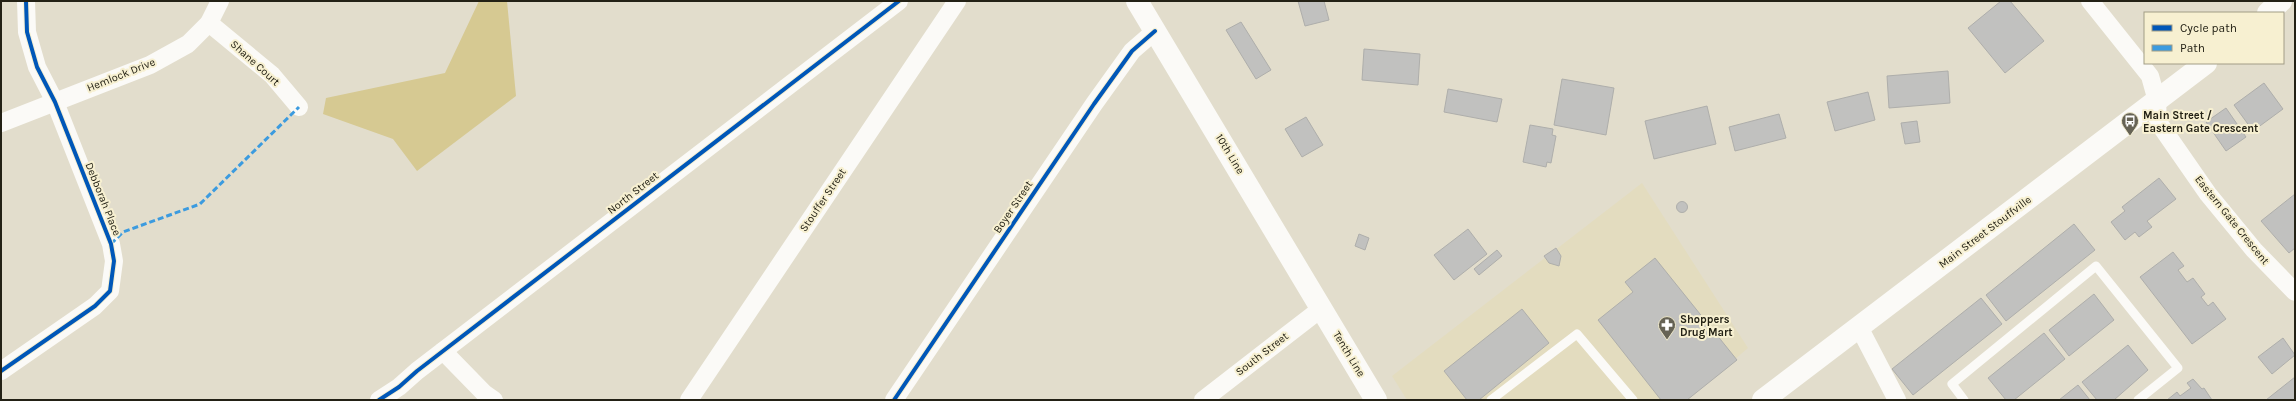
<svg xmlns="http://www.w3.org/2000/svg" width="2296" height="401" font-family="Karla,sans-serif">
  <rect width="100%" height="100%" fill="#e2ddcc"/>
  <polygon fill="#e3dcbf" points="1642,183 1748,348 1687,400 1407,400 1392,376"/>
  <polygon fill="#d6c992" points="479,1 507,1 516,96 417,171 393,139 323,114 326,98 445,73"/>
  <g fill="#c1c1bf" stroke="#aeaeab">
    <polygon points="1298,1 1324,1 1329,20 1305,26"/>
    <polygon points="2001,1 2010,1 2044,41 2005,73 1968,28"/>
    <polygon points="1241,22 1271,70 1256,79 1226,30"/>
    <polygon points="1364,49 1420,54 1418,85 1362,80"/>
    <polygon points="1948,71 1950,103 1889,108 1887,76"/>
    <polygon points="1562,79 1614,88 1606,135 1554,125"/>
    <polygon points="2264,83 2283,109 2253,131 2234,105"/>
    <polygon points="1448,89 1502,99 1497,122 1444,112"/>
    <polygon points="1868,92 1875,120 1835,131 1827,102"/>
    <polygon points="1707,106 1716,144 1654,159 1645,121"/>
    <polygon points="2226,108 2246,137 2226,151 2206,122"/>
    <polygon points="1779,114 1786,138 1735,151 1729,127"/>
    <polygon points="1306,117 1323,145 1302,157 1285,129"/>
    <polygon points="1917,121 1920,142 1905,144 1901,123"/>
    <polygon points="1530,125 1553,129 1552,135 1556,136 1551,163 1547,162 1546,167 1523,162"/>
    <polygon points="2159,178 2176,199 2147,221 2152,227 2139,237 2135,232 2125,240 2111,222 2125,211 2122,207"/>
    <polygon points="2295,194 2295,248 2289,253 2261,221"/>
    <circle cx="1682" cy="207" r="5.5"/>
    <polygon points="2074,224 2095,250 2006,321 1986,295"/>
    <polygon points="1468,229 1487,254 1454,280 1434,255"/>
    <polygon points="1359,234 1369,238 1365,250 1355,246"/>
    <polygon points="1556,248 1561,256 1559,266 1549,263 1544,256"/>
    <polygon points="1497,250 1502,256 1479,275 1474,269"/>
    <polygon points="2173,252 2184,266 2178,270 2187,282 2193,278 2205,294 2201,297 2208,306 2213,302 2226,319 2192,344 2140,277"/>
    <polygon points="1655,258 1737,360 1687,400 1661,400 1598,320 1633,292 1625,282"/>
    <polygon points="2094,294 2114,320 2069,356 2049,330"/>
    <polygon points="1981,298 2002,324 1913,395 1892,369"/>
    <polygon points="1522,309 1549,343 1479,400 1467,400 1444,371"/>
    <polygon points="2044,333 2065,359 2014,400 2006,400 1988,378"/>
    <polygon points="2283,338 2295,355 2272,374 2258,357"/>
    <polygon points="2128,345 2148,370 2114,400 2097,400 2082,382"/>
    <polygon points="2295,377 2295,400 2266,400"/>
    <polygon points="2193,379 2202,389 2204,388 2212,400 2167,400 2177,392 2180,396 2191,388 2187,383"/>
    <polygon points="2078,385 2090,400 2059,400"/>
  </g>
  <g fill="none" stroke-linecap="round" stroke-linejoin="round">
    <g stroke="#fbfaf7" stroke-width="9">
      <polyline points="1491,400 1577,334 1633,400"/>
      <polyline points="1964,400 1952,384 2096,266 2178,368 2138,400"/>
    </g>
    <g stroke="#fbfaf7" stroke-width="18">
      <polyline points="2090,1 2150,76 2157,101 2158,122 2208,194 2254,250 2295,292"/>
      <polyline points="209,23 272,75 299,107"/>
      <polyline points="1,123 150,65 188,44 209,23 220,1"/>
      <polyline points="1859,327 1897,400"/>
      <polyline points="443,351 484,393 494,400"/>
      <polyline points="1,371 95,306 110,291 114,261 111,244 55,102 37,67 27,32 26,1"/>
      <polyline points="379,400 399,387 417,371 899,1"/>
      <polyline points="689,400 957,1"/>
      <polyline points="894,400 1094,104 1132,51 1155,31"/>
      <polyline points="1203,400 1322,308"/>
    </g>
    <g stroke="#fbfaf7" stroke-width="22">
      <polyline points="1137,1 1376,400"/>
      <polyline points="2268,13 2281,1"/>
      <polyline points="1763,400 2206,63"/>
    </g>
    <polyline stroke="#3c9bdf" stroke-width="3" stroke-dasharray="6 3" stroke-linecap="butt" points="111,244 123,232 200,204 299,107"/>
    <g stroke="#f7f0d1" stroke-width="6">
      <g id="cycleway">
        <polyline points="1,371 95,306 110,291 114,261 111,244 55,102 37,67 27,32 26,1"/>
        <polyline points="379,400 399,387 417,371 899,1"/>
        <polyline points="894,400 1094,104 1132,51 1155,31"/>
      </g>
    </g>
    <use href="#cycleway" stroke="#0057b8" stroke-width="4"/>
  </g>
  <defs>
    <g id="bus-pin" transform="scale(0.9)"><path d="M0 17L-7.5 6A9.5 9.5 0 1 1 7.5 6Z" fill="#666355" stroke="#f7f0d1"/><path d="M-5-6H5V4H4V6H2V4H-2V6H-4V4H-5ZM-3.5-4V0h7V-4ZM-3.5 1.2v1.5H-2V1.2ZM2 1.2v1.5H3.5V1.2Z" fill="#fff"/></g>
    <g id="pharmacy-pin" transform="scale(0.9)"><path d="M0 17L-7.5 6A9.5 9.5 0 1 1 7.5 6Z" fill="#666355" stroke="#f7f0d1"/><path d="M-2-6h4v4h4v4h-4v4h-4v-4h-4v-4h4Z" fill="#fff"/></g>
  </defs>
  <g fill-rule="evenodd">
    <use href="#bus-pin" x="2130" y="121"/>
    <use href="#pharmacy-pin" x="1667" y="325"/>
  </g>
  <g text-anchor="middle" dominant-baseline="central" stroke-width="4" stroke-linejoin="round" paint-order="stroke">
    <g font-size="11" fill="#232115" stroke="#f7f0d1">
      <text transform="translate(255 63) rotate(42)">Shane Court</text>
      <text transform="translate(121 75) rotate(-22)">Hemlock Drive</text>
      <text transform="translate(1230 154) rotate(59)">10th Line</text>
      <text transform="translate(633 193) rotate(-38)">North Street</text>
      <text transform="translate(103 199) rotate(68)">Debborah Place</text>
      <text transform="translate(823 200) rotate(-56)">Stouffer Street</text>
      <text transform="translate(1013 207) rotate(-56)">Boyer Street</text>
      <text transform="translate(2232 220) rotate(51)">Eastern Gate Crescent</text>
      <text transform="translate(1985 232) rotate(-37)">Main Street Stouffville</text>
      <text transform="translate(1262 354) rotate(-38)">South Street</text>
      <text transform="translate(1349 354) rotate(59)">Tenth Line</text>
    </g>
    <g font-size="11" font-weight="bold" fill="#232115" stroke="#f7f0d1" text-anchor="start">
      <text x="2143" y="115">Main Street /<tspan x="2143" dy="13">Eastern Gate Crescent</tspan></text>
      <text x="1680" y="319">Shoppers<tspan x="1680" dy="13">Drug Mart</tspan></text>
    </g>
  </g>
  <rect width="2296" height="401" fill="none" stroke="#232115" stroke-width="4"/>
  <rect x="2144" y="12" width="140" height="52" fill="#f7f0d1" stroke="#a29d86"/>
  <rect x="2152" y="25" width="20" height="6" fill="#0057b8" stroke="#a29d86"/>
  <text x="2180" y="32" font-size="12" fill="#232115">Cycle path</text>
  <rect x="2152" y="45" width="20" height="6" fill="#3c9bdf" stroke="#a29d86"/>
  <text x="2180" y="52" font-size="12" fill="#232115">Path</text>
</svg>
